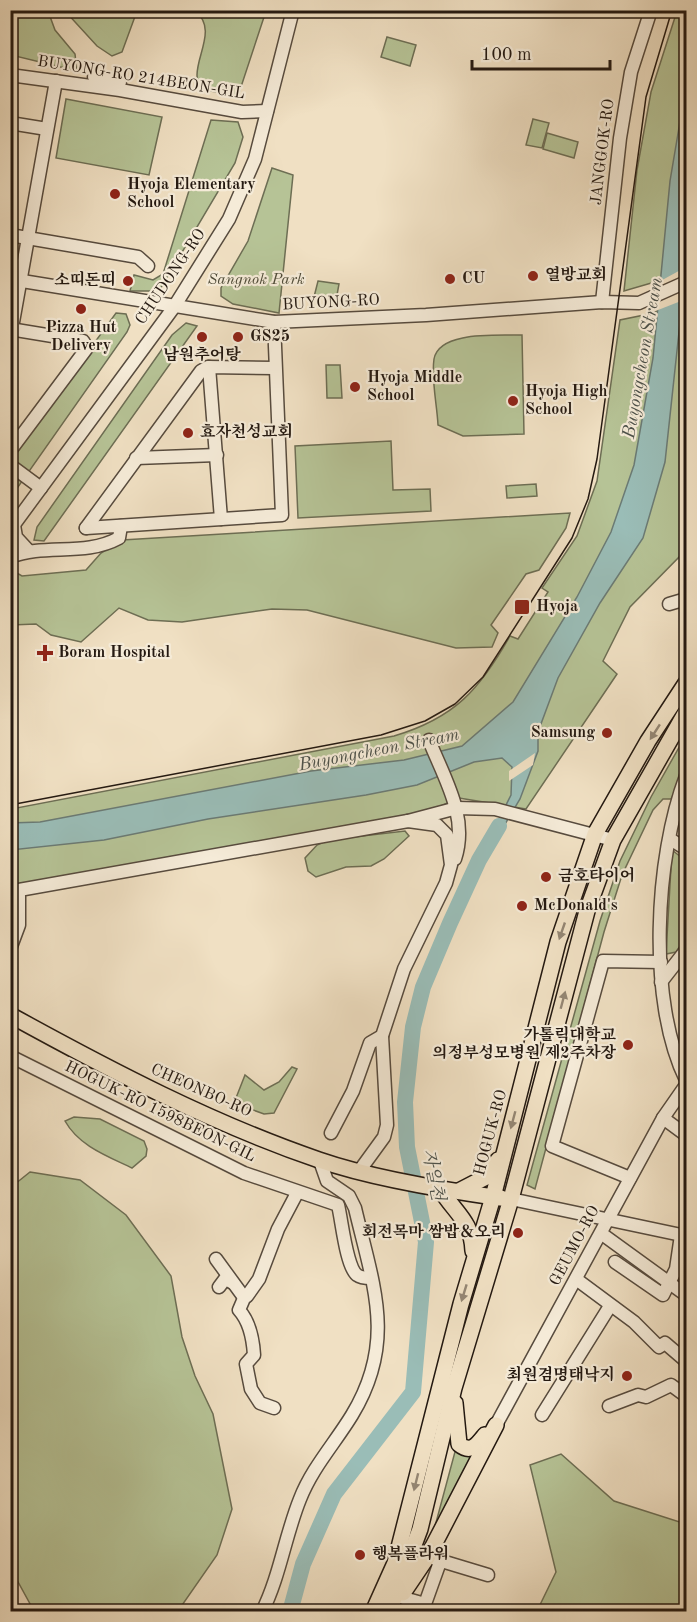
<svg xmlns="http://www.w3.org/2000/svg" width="697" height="1622" font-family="'Old Standard TT','Noto Serif KR',serif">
  <rect width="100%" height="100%" fill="#f0e0c3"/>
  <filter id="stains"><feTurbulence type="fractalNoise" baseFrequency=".00333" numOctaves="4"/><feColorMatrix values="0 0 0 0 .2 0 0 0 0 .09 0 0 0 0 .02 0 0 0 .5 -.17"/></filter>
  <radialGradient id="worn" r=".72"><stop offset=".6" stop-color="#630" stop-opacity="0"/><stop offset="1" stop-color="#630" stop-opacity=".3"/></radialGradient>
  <g fill="#b6c396" stroke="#6d6e54" stroke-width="1.5">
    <polygon points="10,11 48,11 55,30 75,54 77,71 11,55"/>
    <polygon points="65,11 137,11 122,52 112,56 97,46"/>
    <path d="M 195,11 L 266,11 L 238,96 L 200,89 C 199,85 197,79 197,75 C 197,54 217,28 195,11 Z"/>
    <polygon points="677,11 686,11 686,266 665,279 624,291 637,170 651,92"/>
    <polygon points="387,37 416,45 410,66 381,57"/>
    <polygon points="66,99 162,117 149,175 56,158"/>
    <polygon points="533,119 549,123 542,148 526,145"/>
    <polygon points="211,120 238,122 243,137 235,163 159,291 130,291 134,275 153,280 163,274"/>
    <polygon points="547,133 578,142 574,158 543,149"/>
    <polygon points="272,168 293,175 279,313 233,304 221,296 221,288 248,241"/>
    <polygon points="318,281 339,284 337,295 314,297"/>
    <path d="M 686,299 L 686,536 L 680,556 L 630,607 L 603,661 L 617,674 L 526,809 L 459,798 L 427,812 L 11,887 L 11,809 L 394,736 C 455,718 480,689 510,636 L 518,639 L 548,592 L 542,588 L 577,536 L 597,481 L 620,320 L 649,314 Z"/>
    <polygon points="116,313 126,314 130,325 127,332 11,497 11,458"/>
    <polygon points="186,323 197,326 44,541 34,540 37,527 172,335"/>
    <path d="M 522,335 L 524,434 L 463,436 L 438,425 C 437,404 431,379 434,359 C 439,330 500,336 522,335 Z"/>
    <polygon points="326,365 340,365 342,398 327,398"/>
    <polygon points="391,441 393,490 430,489 431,511 298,518 295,446"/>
    <polygon points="536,484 537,496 507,498 506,486"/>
    <polygon points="570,513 566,528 539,570 526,574 491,625 498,633 492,647 456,648 307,610 272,609 182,622 148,620 119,608 81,642 51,635 36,624 11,625 10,569 22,576 86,570 101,553 122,540"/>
    <polygon points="686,735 686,771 671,799 663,799 653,810 622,875 604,932 535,1189 527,1185 600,921 620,861 651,797"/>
    <polygon points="405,831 409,836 384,859 371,866 346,867 316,877 308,871 305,858 317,845 328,840"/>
    <polygon points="672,850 686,861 686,937 676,952 666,954"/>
    <polygon points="292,1067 297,1069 274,1113 264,1114 234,1103 245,1075 264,1090 279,1082"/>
    <path d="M 74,1117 L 100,1119 L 144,1141 L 147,1149 L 146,1156 L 132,1168 C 107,1156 79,1146 65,1121 Z"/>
    <polygon points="30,1172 80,1180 126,1215 171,1276 182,1337 195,1376 213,1414 232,1509 217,1555 178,1611 34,1611 11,1569 10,1177 15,1184"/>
    <polygon points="456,1448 476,1452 434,1530"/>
    <polygon points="561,1454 614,1501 686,1524 686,1611 537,1611 556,1572 530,1465"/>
  </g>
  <polygon fill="#9abdb7" stroke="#6b7b75" stroke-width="1.5" points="686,86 686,267 665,462 643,538 600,603 558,678 538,732 538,751 520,799 492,846 487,843 511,795 512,767 502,758 474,762 417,785 366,795 208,819 104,840 11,850 10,823 40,822 311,771 404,760 462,746 513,702 577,597 611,532 634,465 653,358 670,181"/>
  <g fill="#f0e0c3">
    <polygon points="686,267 686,299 653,312 655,284"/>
    <polygon points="535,753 533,765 509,781 509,771"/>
  </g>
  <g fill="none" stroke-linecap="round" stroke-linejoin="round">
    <polyline stroke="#9abdb7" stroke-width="16" points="290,1612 303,1564 334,1494 413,1392 426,1242 407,1147 405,1102 413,1027 423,987 450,923 479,860 499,826"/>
    <g stroke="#574b3e" stroke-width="15">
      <g id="minor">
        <polyline points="10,75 120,90 242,112 267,111"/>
        <polyline points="94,77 120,82"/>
        <polyline points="10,123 47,129"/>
        <polyline points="10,235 138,257 148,266"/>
        <polyline points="10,279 274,322 426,315 602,302 639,303 686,282"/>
        <polyline points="602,302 620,138 631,72 651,10"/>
        <polyline points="10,329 83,341 87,348 10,451"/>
        <polyline points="10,339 56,81"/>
        <polyline points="209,367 221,519"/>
        <polyline points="136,458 217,455"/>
        <polyline points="10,465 41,488"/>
        <polyline points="14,525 16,537 28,550"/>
        <polyline points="86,528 282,515 274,322"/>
        <polyline points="86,528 201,371 208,367 274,368"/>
        <polyline points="10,530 174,307 229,219 255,159 293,10"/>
        <path d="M 10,557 C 46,543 84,557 119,538 L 121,526"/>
        <polyline points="669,604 686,599"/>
        <path d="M 429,740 C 444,778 469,817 455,859"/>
        <path d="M 686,776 C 655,857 647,1001 686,1080"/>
        <polyline points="670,839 686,849"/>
        <polyline points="10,949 19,925 19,890 408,821"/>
        <polyline points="661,982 686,950"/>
        <path d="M 10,1056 L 244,1173 L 338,1205 C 342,1221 346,1266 357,1275 C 361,1278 366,1278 371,1278"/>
        <polyline points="663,1118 686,1135"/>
        <polyline points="331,1133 353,1091 370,1043 382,1036 404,969 446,883 451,865 447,835 437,825 408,821 457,808 495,809 613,840"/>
        <polyline points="360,1170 384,1137 387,1125 382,1036"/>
        <polyline points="630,1178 552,1146 603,961 661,962"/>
        <polyline points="511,1199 686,1236"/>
        <polyline points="602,1234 686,1295"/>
        <polyline points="216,1259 243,1296 247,1296 259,1279 278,1229 297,1193"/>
        <polyline points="615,1262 663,1295 676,1269 681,1235"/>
        <polyline points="576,1279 634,1322 659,1347 665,1343 686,1361"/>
        <polyline points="219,1287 225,1279 233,1283"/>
        <path d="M 245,1296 L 239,1310 C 250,1322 253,1339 254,1355 L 246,1364 L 251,1389 L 260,1403 L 274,1408"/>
        <polyline points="609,1406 638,1395 646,1397 671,1385 686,1396"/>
        <polyline points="542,1415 610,1306"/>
        <polyline points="496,1425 663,1118 686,1085"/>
        <polyline points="435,1559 488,1575"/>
        <polyline points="400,1597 425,1604 440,1562"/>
        <path d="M 262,1612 C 280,1576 285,1536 300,1499 C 312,1468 335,1443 352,1415 C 397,1341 373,1285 355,1208 L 349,1196 L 327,1181 L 320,1161"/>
      </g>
    </g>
    <g stroke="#241911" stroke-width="18">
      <g id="major">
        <path d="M 10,1015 C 110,1070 211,1123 319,1160 C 374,1179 443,1190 501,1198"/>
        <path d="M 441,1190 C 455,1213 472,1221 473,1251"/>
        <polyline points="459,1191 486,1177 498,1160"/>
        <path d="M 455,1403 L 459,1444 C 471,1454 477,1445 485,1435"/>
        <polyline points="403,1593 428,1556 496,1425"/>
        <polyline points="373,1612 395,1563 461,1304 493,1197 558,942 595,834 648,741 686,683"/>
        <polyline points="389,1612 420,1529 454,1388 511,1199 587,911 613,840 686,712"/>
      </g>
    </g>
    <use href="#minor" stroke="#f5ebd8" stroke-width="12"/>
    <use href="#major" stroke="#f0e0c3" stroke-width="15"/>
    <polyline stroke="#241911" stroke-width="1.5" points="10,805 381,735 425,721 455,704 483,677 572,538 588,499 597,459 646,97 672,10"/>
  </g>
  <defs><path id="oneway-solid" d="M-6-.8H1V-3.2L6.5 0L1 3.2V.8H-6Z" transform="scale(1.5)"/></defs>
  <g fill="#948673">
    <use href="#oneway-solid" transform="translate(655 732) rotate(123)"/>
    <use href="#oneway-solid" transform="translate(562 931) rotate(109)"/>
    <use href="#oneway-solid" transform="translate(563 1000) rotate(-75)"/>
    <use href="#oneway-solid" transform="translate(513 1120) rotate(105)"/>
    <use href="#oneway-solid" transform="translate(464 1293) rotate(107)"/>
    <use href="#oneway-solid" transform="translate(416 1482) rotate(104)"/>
  </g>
  <g fill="#8f2418" stroke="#f5ebd8" stroke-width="2">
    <circle cx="115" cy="194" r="6"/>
    <circle cx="533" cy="276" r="6"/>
    <circle cx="450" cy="279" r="6"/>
    <circle cx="128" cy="281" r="6"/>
    <circle cx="81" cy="309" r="6"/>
    <circle cx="202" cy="337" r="6"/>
    <circle cx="238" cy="337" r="6"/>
    <circle cx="355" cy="387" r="6"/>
    <circle cx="513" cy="401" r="6"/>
    <circle cx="188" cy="433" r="6"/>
    <rect x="514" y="599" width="16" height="16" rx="3"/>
    <path d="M42 644h6v6h6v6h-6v6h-6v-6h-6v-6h6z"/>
    <circle cx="607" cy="733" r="6"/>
    <circle cx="546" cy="877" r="6"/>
    <circle cx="522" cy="906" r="6"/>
    <circle cx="628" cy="1045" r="6"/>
    <circle cx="518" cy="1233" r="6"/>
    <circle cx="627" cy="1376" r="6"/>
    <circle cx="360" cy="1555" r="6"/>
  </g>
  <g text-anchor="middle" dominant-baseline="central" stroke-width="4.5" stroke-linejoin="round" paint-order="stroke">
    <g font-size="16" fill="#241911" stroke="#f5ebd8">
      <text transform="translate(141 78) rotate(9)">BUYONG-RO 214BEON-GIL</text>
      <text transform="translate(603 152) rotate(-83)">JANGGOK-RO</text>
      <text transform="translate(171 277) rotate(-56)">CHUDONG-RO</text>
      <text transform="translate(331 303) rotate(-3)">BUYONG-RO</text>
      <text transform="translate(201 1091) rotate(24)">CHEONBO-RO</text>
      <text transform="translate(160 1112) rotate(26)">HOGUK-RO 1598BEON-GIL</text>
      <text transform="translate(491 1133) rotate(-75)">HOGUK-RO</text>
      <text transform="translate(575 1246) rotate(-62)">GEUMO-RO</text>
    </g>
    <g font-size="16" font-weight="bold" fill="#241911" stroke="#f5ebd8" text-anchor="start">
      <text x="127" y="185">Hyoja Elementary<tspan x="127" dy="18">School</tspan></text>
      <text x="545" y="276">열방교회</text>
      <text x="462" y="279">CU</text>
      <text x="116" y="281" text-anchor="end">소띠돈띠</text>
      <text x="81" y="328" text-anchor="middle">Pizza Hut<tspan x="81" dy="18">Delivery</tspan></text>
      <text x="250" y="337">GS25</text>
      <text x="202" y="356" text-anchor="middle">남원추어탕</text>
      <text x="367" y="378">Hyoja Middle<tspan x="367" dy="18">School</tspan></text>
      <text x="525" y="392">Hyoja High<tspan x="525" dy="18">School</tspan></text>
      <text x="200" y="433">효자천성교회</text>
      <text x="536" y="607">Hyoja</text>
      <text x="58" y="653">Boram Hospital</text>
      <text x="595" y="733" text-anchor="end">Samsung</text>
      <text x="558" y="877">금호타이어</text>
      <text x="534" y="906">McDonald's</text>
      <text x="616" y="1036" text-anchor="end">가톨릭대학교<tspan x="616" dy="18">의정부성모병원 제2주차장</tspan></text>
      <text x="506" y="1233" text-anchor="end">회전목마 쌈밥＆오리</text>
      <text x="615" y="1376" text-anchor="end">최원겸명태낙지</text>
      <text x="372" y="1555">행복플라워</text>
    </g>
    <g font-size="16" font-style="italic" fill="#504c39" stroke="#f5ebd8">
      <text x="256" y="280">Sangnok Park</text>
    </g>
    <g font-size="18" font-style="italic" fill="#4d524b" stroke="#f5ebd8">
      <text transform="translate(643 358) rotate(-80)">Buyongcheon Stream</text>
      <text transform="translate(379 750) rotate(-11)">Buyongcheon Stream</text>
      <text transform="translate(433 1175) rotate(79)">자일천</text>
    </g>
  </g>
  <rect width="697" height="1622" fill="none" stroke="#f0e0c3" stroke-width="36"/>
  <rect x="12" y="12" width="673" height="1598" fill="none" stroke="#241911" stroke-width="3"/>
  <rect x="18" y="18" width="661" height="1586" fill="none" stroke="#241911" stroke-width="1.5"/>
  <path d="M472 60v9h138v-9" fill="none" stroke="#241911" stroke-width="3"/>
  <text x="481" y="60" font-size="18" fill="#241911" stroke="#f5ebd8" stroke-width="4.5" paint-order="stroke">100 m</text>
  <rect width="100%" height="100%" filter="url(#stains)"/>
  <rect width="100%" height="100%" fill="url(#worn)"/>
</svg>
